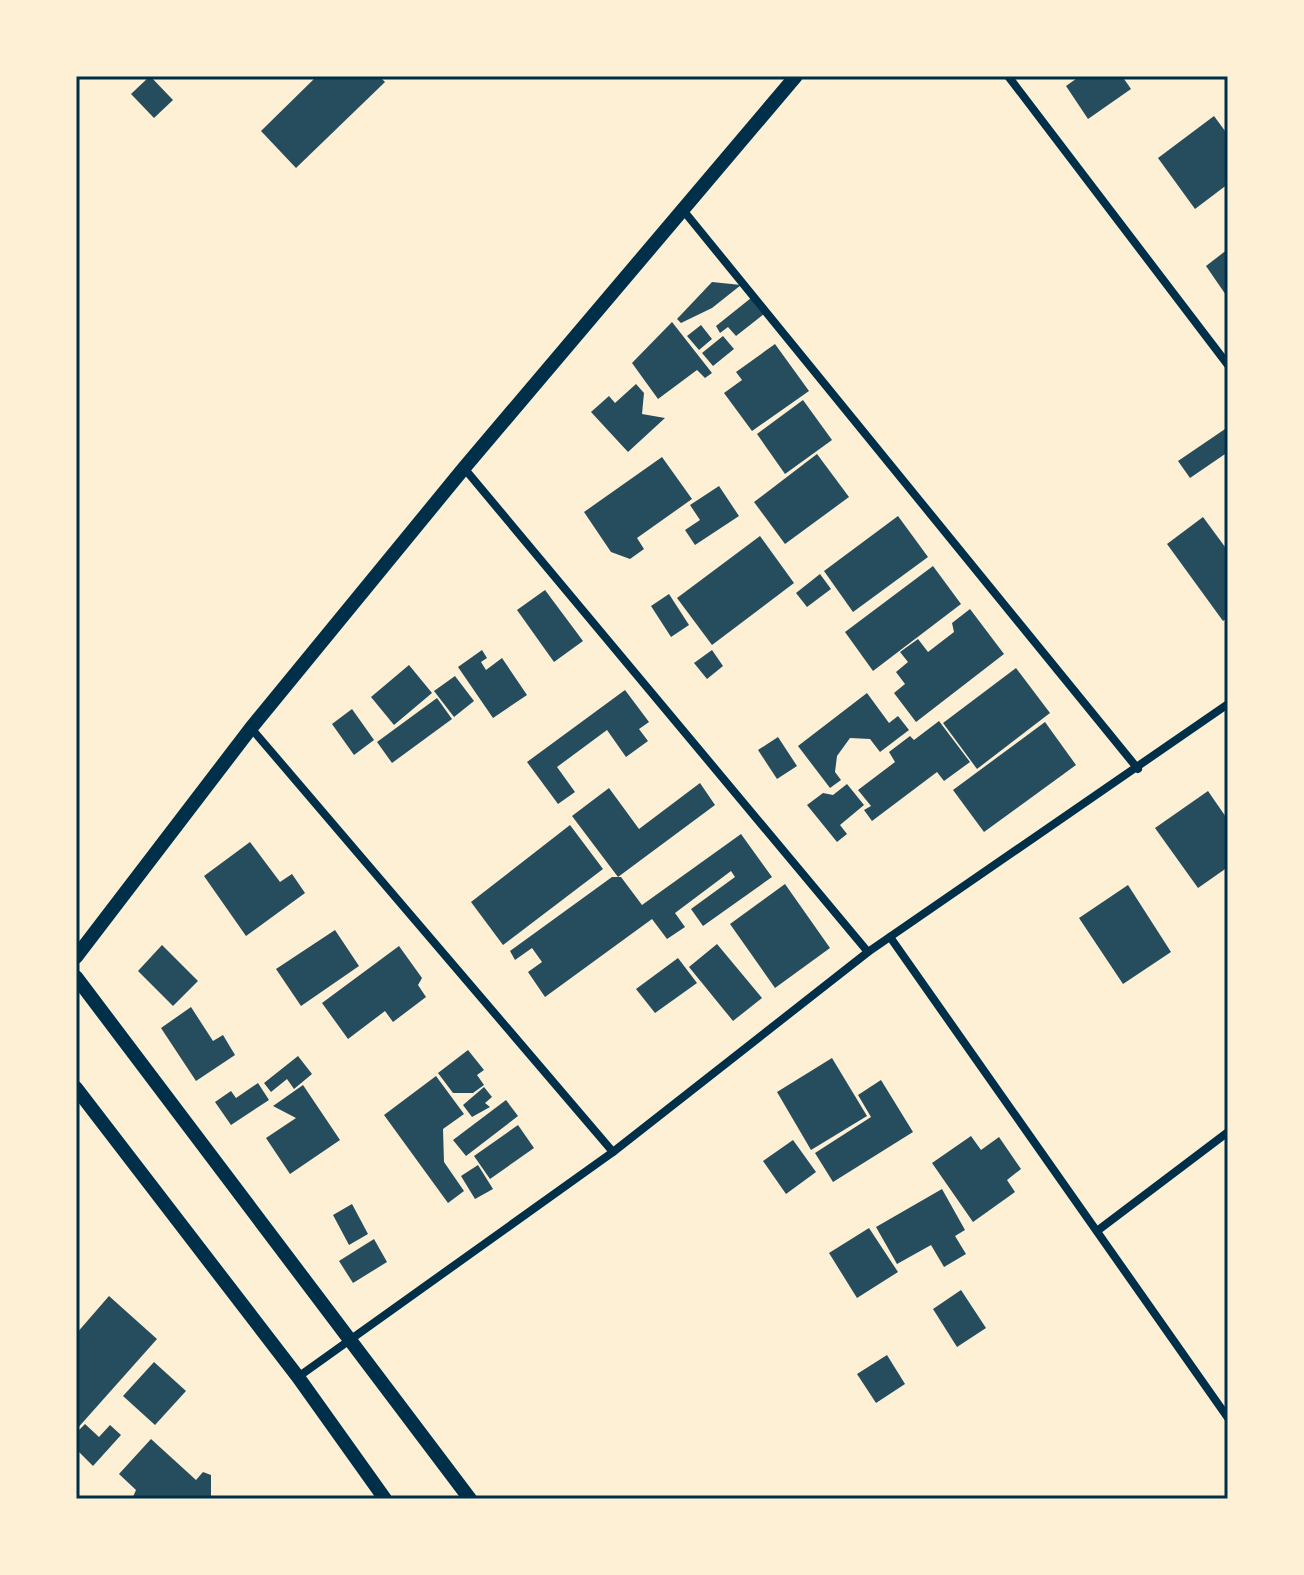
<svg xmlns="http://www.w3.org/2000/svg" width="1304" height="1575" font-family="Karla,sans-serif">
  <rect width="100%" height="100%" fill="#fdf0d5"/>
  <g fill="#264d5e">
    <polygon points="150,76 173,100 154,118 131,94"/>
    <polygon points="317,76 379,76 385,82 296,168 261,131"/>
    <polygon points="1080,76 1122,76 1131,89 1088,119 1066,86"/>
    <polygon points="1214,116 1228,135 1228,184 1195,209 1158,158"/>
    <polygon points="1228,249 1228,298 1206,266"/>
    <polygon points="712,282 741,285 712,308 681,323 677,319"/>
    <polygon points="751,298 764,314 736,336 728,327 720,333 716,326"/>
    <polygon points="672,322 712,373 705,378 697,370 658,399 632,363"/>
    <polygon points="701,325 712,339 699,350 687,336"/>
    <polygon points="723,336 734,349 713,366 702,353"/>
    <polygon points="775,344 809,391 752,431 724,393 742,380 736,372"/>
    <polygon points="636,384 644,393 642,414 665,418 628,452 591,412 609,396 615,403"/>
    <polygon points="803,400 832,440 785,474 757,434"/>
    <polygon points="1228,427 1228,452 1190,478 1178,461"/>
    <polygon points="817,454 849,497 785,544 754,502"/>
    <polygon points="662,457 692,499 637,538 644,549 630,559 611,552 584,512"/>
    <polygon points="719,486 739,516 695,545 685,530 700,520 690,505"/>
    <polygon points="898,516 928,557 853,612 824,571"/>
    <polygon points="1203,517 1228,551 1228,617 1223,621 1167,544"/>
    <polygon points="760,536 794,583 712,645 677,598"/>
    <polygon points="933,566 961,604 873,671 845,632"/>
    <polygon points="820,574 831,589 807,607 796,593"/>
    <polygon points="545,590 583,641 554,662 517,610"/>
    <polygon points="669,594 689,625 671,637 651,606"/>
    <polygon points="970,609 1004,654 916,722 894,693 905,684 896,672 908,662 900,652 918,639 928,652 954,632 952,623"/>
    <polygon points="482,650 487,658 481,662 486,670 502,658 527,695 493,718 458,667"/>
    <polygon points="712,650 723,666 707,679 694,663"/>
    <polygon points="409,665 432,693 394,725 371,697"/>
    <polygon points="1016,668 1050,713 977,769 943,723"/>
    <polygon points="455,676 474,701 454,717 434,691"/>
    <polygon points="625,690 649,722 639,729 648,741 626,757 607,730 557,767 575,792 558,804 527,762"/>
    <polygon points="867,693 889,723 898,716 909,730 880,752 870,739 850,738 837,756 835,772 841,780 830,788 798,746"/>
    <polygon points="437,698 452,719 392,763 377,742"/>
    <polygon points="352,709 374,740 354,755 332,724"/>
    <polygon points="939,721 970,762 944,781 937,772 872,821 864,810 871,806 858,790 895,762 889,752 910,736 914,740"/>
    <polygon points="1045,722 1076,765 984,832 953,790"/>
    <polygon points="778,737 797,766 777,779 758,750"/>
    <polygon points="700,783 715,805 618,877 572,816 609,788 639,829"/>
    <polygon points="847,784 864,805 840,825 847,834 837,842 807,805 823,793 833,795"/>
    <polygon points="1208,791 1228,820 1228,867 1198,888 1155,828"/>
    <polygon points="570,825 603,869 503,945 471,902"/>
    <polygon points="741,834 772,877 703,926 691,909 735,877 731,871 675,913 685,927 667,939 652,919 545,997 528,972 542,962 532,948 515,960 510,951 612,877 621,877 642,905"/>
    <polygon points="250,842 280,882 292,874 305,893 246,936 204,876"/>
    <polygon points="785,884 830,948 775,988 730,924"/>
    <polygon points="1128,885 1171,952 1123,984 1079,918"/>
    <polygon points="335,930 359,966 301,1006 276,969"/>
    <polygon points="717,944 762,998 733,1021 689,967"/>
    <polygon points="162,945 198,981 173,1006 138,971"/>
    <polygon points="399,946 422,978 418,985 426,997 393,1022 385,1011 348,1039 322,1003"/>
    <polygon points="678,958 697,983 655,1013 636,989"/>
    <polygon points="191,1007 213,1041 223,1035 235,1055 196,1081 161,1028"/>
    <polygon points="468,1050 484,1070 477,1075 484,1085 473,1093 453,1093 438,1073"/>
    <polygon points="298,1056 312,1074 294,1089 287,1079 271,1092 264,1083"/>
    <polygon points="832,1058 867,1116 811,1150 777,1092"/>
    <polygon points="436,1076 464,1114 443,1129 444,1162 464,1191 448,1203 384,1115"/>
    <polygon points="881,1080 913,1132 833,1182 815,1153 871,1117 858,1095"/>
    <polygon points="258,1083 269,1100 231,1125 215,1102 231,1091 236,1098"/>
    <polygon points="303,1085 340,1140 290,1174 266,1138 296,1118 273,1106"/>
    <polygon points="484,1087 492,1097 485,1103 490,1107 472,1117 463,1105"/>
    <polygon points="506,1100 518,1116 466,1156 453,1140"/>
    <polygon points="518,1125 534,1148 490,1179 474,1156"/>
    <polygon points="971,1136 981,1150 999,1137 1021,1169 1007,1180 1015,1192 973,1222 932,1163"/>
    <polygon points="793,1140 816,1172 786,1194 763,1161"/>
    <polygon points="478,1165 493,1189 475,1199 461,1176"/>
    <polygon points="942,1189 965,1230 955,1236 966,1254 944,1267 931,1245 897,1264 876,1227"/>
    <polygon points="352,1204 368,1234 349,1245 333,1215"/>
    <polygon points="869,1228 898,1272 857,1298 829,1253"/>
    <polygon points="374,1239 387,1262 353,1283 339,1261"/>
    <polygon points="961,1290 986,1328 957,1347 933,1309"/>
    <polygon points="109,1296 157,1339 76,1430 76,1334"/>
    <polygon points="887,1355 905,1384 876,1403 857,1374"/>
    <polygon points="154,1362 186,1391 155,1425 123,1396"/>
    <polygon points="85,1424 99,1437 110,1425 121,1435 93,1466 76,1449 76,1433"/>
    <polygon points="151,1439 196,1480 203,1472 211,1475 211,1499 132,1499 136,1490 119,1474"/>
  </g>
  <g fill="none" stroke-linecap="round" stroke-linejoin="round">
    <g stroke="#003049" stroke-width="8">
      <polyline points="1008,76 1228,365"/>
      <polyline points="683,210 1138,769"/>
      <polyline points="464,468 868,952"/>
      <polyline points="251,728 613,1152"/>
      <polyline points="890,937 1228,1418"/>
      <polyline points="1097,1231 1228,1132"/>
      <polyline points="298,1377 613,1152 868,952 1228,704"/>
    </g>
    <g stroke="#003049" stroke-width="14">
      <polyline points="76,957 251,728 464,468 796,76"/>
      <polyline points="76,977 470,1499"/>
      <polyline points="76,1088 298,1377 385,1499"/>
    </g>
  </g>
  <rect width="1304" height="1575" fill="none" stroke="#fdf0d5" stroke-width="156"/>
  <rect x="78" y="78" width="1148" height="1419" fill="none" stroke="#003049" stroke-width="3"/>
</svg>
